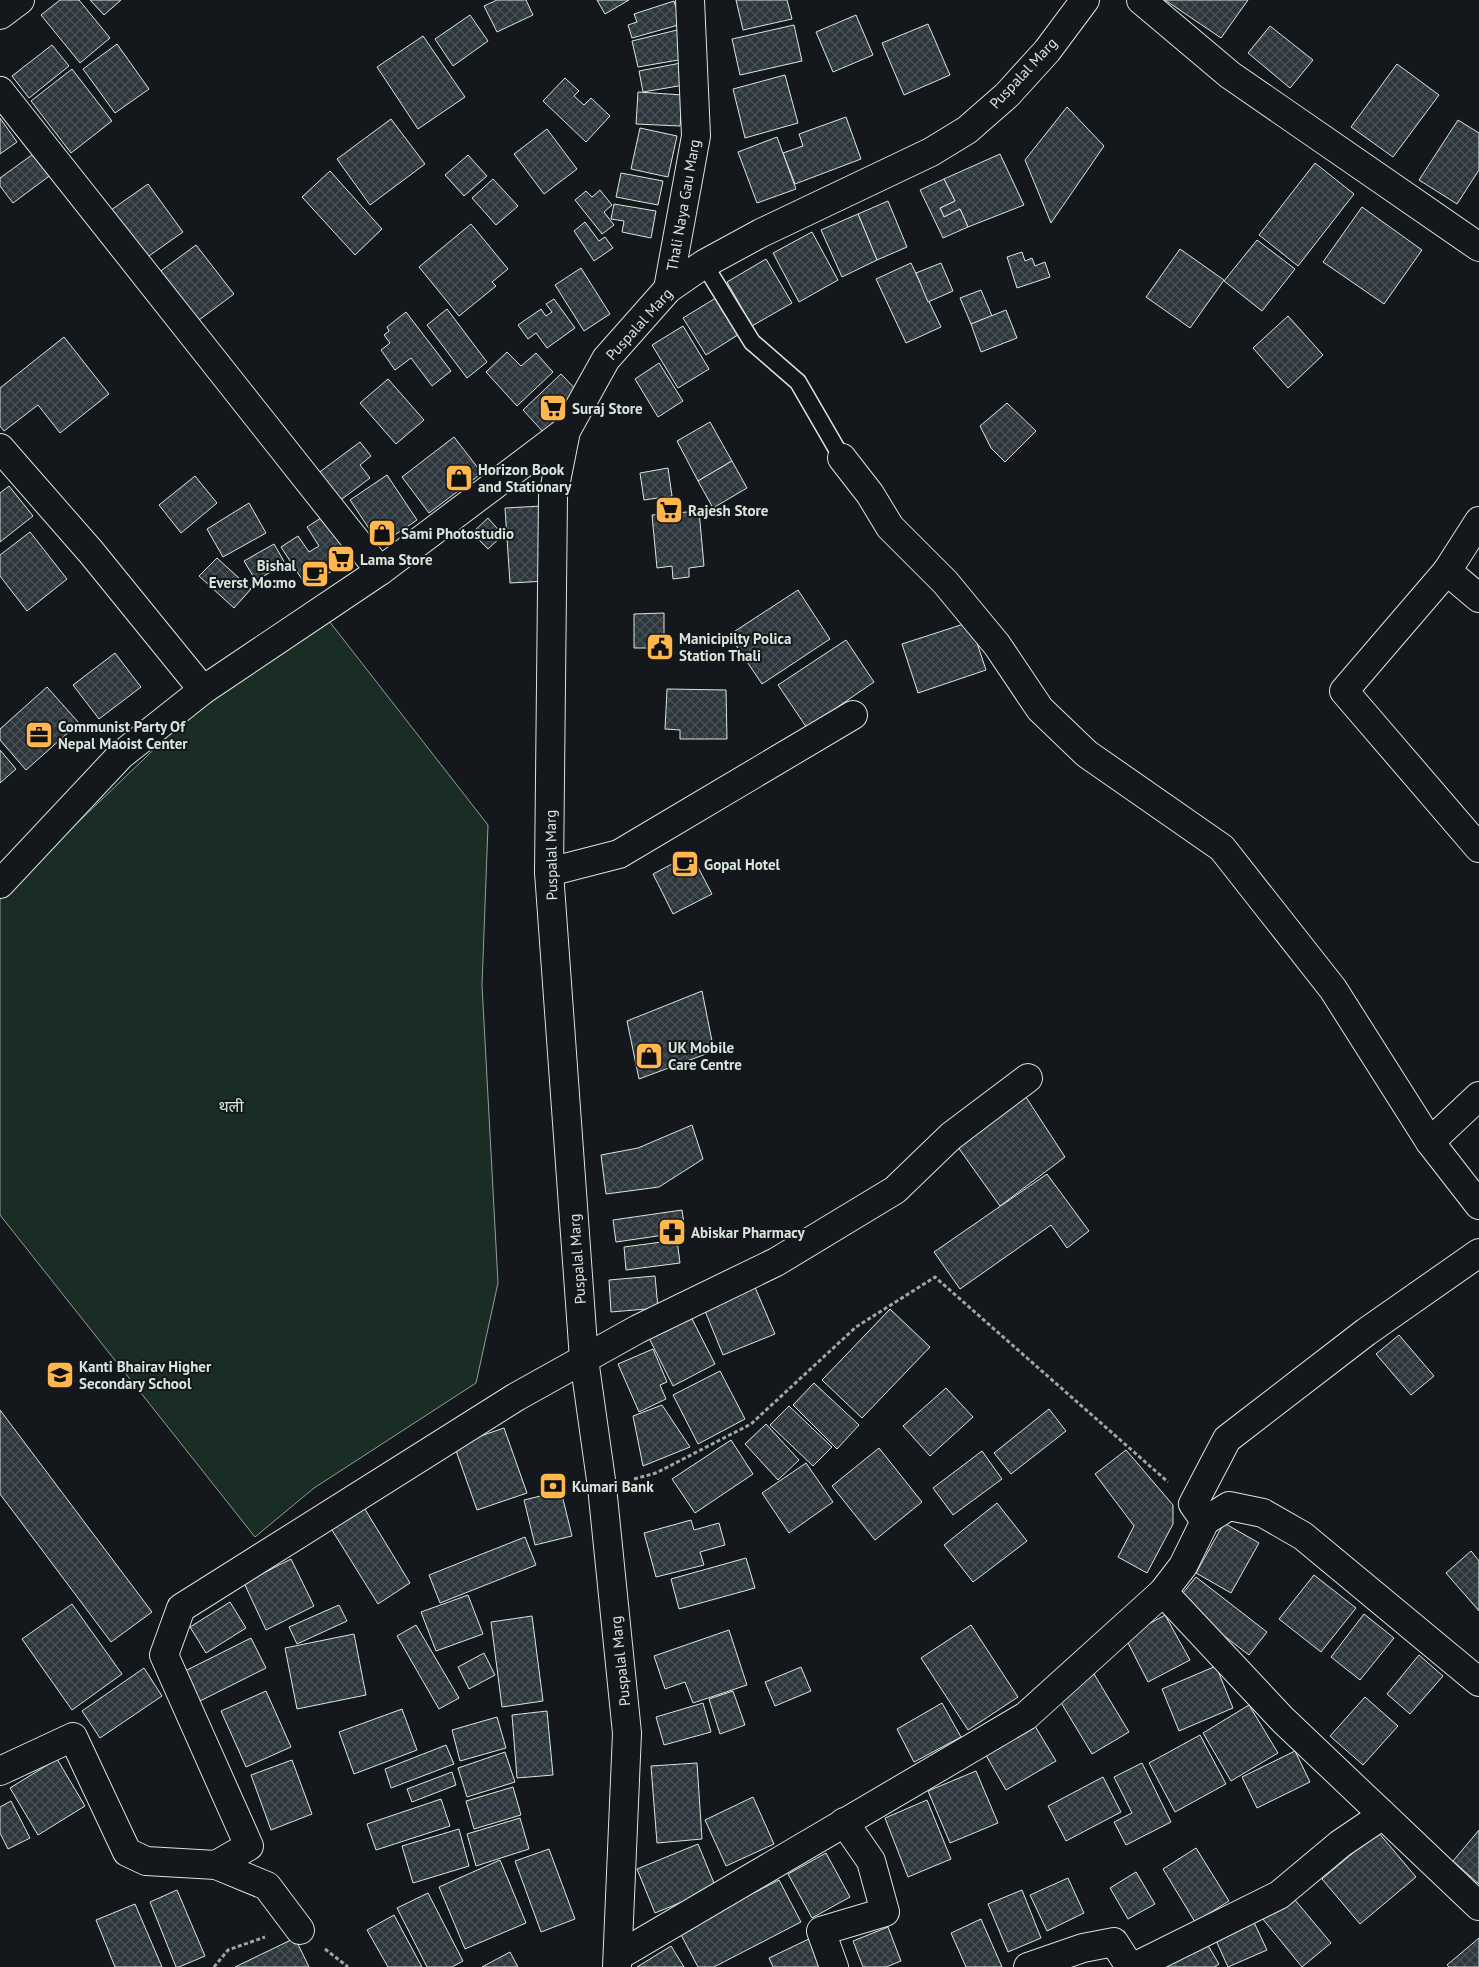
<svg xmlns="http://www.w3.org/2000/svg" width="1479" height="1967" font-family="'PT Sans','Noto Sans Devanagari',sans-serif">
  <defs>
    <pattern id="building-cross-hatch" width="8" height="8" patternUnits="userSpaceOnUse" patternTransform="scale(1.25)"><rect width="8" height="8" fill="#2c363c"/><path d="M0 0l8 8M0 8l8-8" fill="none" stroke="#4a5358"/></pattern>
  </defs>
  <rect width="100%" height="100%" fill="#14181c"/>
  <polygon fill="#1a2d24" stroke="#939e99" points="329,621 488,825 482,985 498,1283 476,1383 314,1488 255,1537 0,1215 0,897 194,711"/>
  <g fill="url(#building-cross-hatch)" stroke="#d8e6dc">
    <polygon points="60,0 79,0 110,38 80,63 41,15"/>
    <polygon points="90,0 121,0 104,15"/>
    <polygon points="497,0 526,0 533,15 497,32 484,6"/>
    <polygon points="597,0 629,0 605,14"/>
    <polygon points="736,0 787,0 792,19 743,30"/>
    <polygon points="1165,0 1248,0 1221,38"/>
    <polygon points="674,1 682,24 632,38 628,25 637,22 634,14"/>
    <polygon points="470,15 488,41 453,66 435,39"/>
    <polygon points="856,15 873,55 833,72 816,32"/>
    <polygon points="928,24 950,75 904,95 882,43"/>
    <polygon points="794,25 802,61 740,75 732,39"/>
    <polygon points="1270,26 1313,60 1290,88 1248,53"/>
    <polygon points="677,30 684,59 638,67 632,41"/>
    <polygon points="423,36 465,97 418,129 377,67"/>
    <polygon points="117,44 149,89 115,113 83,69"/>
    <polygon points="52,45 69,66 29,98 12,76"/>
    <polygon points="686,62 690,84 643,92 639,71"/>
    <polygon points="1397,64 1439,95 1393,157 1351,127"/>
    <polygon points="72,69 112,121 71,153 31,101"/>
    <polygon points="785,75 798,123 745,138 733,89"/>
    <polygon points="565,78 579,91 574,96 584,105 591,98 610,116 586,142 543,101"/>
    <polygon points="638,92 683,95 680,126 636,124"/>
    <polygon points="1067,107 1104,146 1051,223 1025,160"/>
    <polygon points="846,117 861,159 795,184 783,153 803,146 799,134"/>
    <polygon points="0,118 17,142 0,154"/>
    <polygon points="391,119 425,164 370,205 337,159"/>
    <polygon points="1458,120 1479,133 1479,170 1457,204 1419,180"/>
    <polygon points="640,128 677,136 668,177 631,169"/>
    <polygon points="547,129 577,169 544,194 514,154"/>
    <polygon points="777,137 796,189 757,203 738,152"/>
    <polygon points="36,152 52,174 13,203 0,186 0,178"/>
    <polygon points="1000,154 1024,205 968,227 960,209 944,217 940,208 955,201 944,179"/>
    <polygon points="468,155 487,176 464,196 445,175"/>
    <polygon points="1315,163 1354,194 1298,266 1259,235"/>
    <polygon points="330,171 382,229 355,255 302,197"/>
    <polygon points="621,173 663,181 658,205 616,197"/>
    <polygon points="493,179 518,206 496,225 472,198"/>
    <polygon points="944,179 955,201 940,208 944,217 960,209 968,227 943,238 920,190"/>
    <polygon points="148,184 183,232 146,258 111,210"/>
    <polygon points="600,190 612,205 604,212 614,225 602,234 575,200 586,191 592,197"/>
    <polygon points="888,201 907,247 877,260 858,214"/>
    <polygon points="614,204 656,211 651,238 622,232 624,221 611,219"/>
    <polygon points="1362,207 1422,250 1384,304 1323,262"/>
    <polygon points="858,214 877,260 842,277 821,230"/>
    <polygon points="585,222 599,241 605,237 613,248 594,261 574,231"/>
    <polygon points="471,224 508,269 492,282 496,286 459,316 419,267"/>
    <polygon points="812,232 838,280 799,302 773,253"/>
    <polygon points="1257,240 1295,269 1262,311 1224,281"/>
    <polygon points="196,245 234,294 195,323 158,273"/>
    <polygon points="1180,249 1224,280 1190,328 1146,297"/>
    <polygon points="1022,252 1025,261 1032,258 1035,266 1045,262 1050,277 1017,288 1007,257"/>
    <polygon points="766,259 792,303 752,326 727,282"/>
    <polygon points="911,263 941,327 906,343 876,279"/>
    <polygon points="941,263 953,291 928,302 916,273"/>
    <polygon points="581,268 610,314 584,331 555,285"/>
    <polygon points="981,290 992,316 971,324 960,298"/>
    <polygon points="719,296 741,333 706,355 683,318"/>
    <polygon points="554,299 575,328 547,348 536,333 528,339 518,325 541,309 546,316 552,312 546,304"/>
    <polygon points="447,309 487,362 467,378 427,325"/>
    <polygon points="1006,310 1017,338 981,352 971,324"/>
    <polygon points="406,312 451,371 432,386 411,358 395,370 381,350 390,343 384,335 389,331 387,327"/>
    <polygon points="1288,316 1323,355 1288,388 1253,348"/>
    <polygon points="683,326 709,369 678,388 652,345"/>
    <polygon points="64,337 109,394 60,433 38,405 4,431 0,426 0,388"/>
    <polygon points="507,352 521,366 536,353 553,372 517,406 486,372"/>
    <polygon points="659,363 683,401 658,417 635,379"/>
    <polygon points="561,374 583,397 545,434 523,410"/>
    <polygon points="388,379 424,420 396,444 360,403"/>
    <polygon points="1007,403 1036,431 1005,462 991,448 980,426"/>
    <polygon points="710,422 732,461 698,481 677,441"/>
    <polygon points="454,437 482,473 429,513 402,477"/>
    <polygon points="360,442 371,456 360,465 370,478 334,505 313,477"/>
    <polygon points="732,461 747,488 713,508 698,481"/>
    <polygon points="668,468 672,496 644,500 640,473"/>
    <polygon points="387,475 417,520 380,545 350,500"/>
    <polygon points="195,476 217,503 181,533 159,505"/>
    <polygon points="9,486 33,516 0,542 0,493"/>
    <polygon points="249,503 266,533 223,557 207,529"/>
    <polygon points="542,506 547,581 510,583 505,508"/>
    <polygon points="699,511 704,566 689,568 689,577 673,579 672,566 657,568 652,515"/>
    <polygon points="327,514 354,557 307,587 281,547 298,536 309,552 319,546 307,527"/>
    <polygon points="488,518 503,535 488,549 472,533"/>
    <polygon points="30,532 67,579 27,611 0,576 0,555"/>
    <polygon points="274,544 285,563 256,581 244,561"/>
    <polygon points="217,558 251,589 234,608 199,576"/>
    <polygon points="798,590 830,639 762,684 729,635"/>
    <polygon points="664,613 664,648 634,648 634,614"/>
    <polygon points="970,622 986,670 918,693 902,644"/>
    <polygon points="846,640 874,682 807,728 778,685"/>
    <polygon points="115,653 141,687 99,719 73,685"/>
    <polygon points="47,687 79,723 26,770 0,740 0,729"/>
    <polygon points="667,689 726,690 727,739 680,739 680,730 665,729"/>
    <polygon points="0,750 16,769 0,783"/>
    <polygon points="691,854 712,894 673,914 653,874"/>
    <polygon points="702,991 714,1051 639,1079 627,1021"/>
    <polygon points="1022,1091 1065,1157 1000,1206 955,1143"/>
    <polygon points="692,1125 703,1159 659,1187 606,1194 601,1155 638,1148"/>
    <polygon points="1047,1174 1089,1231 1067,1248 1051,1225 960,1289 934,1252"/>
    <polygon points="682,1210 685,1232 616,1242 613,1220"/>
    <polygon points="677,1240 680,1263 626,1270 624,1247"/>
    <polygon points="655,1276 658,1308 611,1312 609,1280"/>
    <polygon points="754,1285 775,1334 723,1355 703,1306"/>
    <polygon points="890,1309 930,1347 862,1418 822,1380"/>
    <polygon points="690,1315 715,1364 673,1386 648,1336"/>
    <polygon points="1399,1335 1434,1376 1411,1395 1376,1354"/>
    <polygon points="653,1349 667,1382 660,1385 666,1399 639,1412 618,1364"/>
    <polygon points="720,1371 745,1419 698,1444 673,1395"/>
    <polygon points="814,1383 859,1425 837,1449 793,1405"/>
    <polygon points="946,1388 973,1417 930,1456 903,1426"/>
    <polygon points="662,1405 690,1447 643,1466 633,1416"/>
    <polygon points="789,1406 832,1447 813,1466 770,1425"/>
    <polygon points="1049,1409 1066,1431 1011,1474 994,1453"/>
    <polygon points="0,1410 152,1612 111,1642 0,1494"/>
    <polygon points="766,1424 799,1460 778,1480 745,1444"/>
    <polygon points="504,1428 527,1493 477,1510 454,1445"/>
    <polygon points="731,1440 753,1474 695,1513 672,1479"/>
    <polygon points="879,1448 922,1502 875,1540 832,1486"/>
    <polygon points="1126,1450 1173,1505 1173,1524 1147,1573 1118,1557 1134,1526 1095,1474"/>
    <polygon points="982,1451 1002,1479 953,1515 933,1488"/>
    <polygon points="806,1463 833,1502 789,1533 762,1493"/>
    <polygon points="561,1491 572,1536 535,1545 524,1500"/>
    <polygon points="360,1501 410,1583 378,1604 327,1522"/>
    <polygon points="997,1503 1027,1541 973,1582 944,1545"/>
    <polygon points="691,1520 694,1530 719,1523 725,1545 700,1552 704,1565 656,1577 644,1533"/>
    <polygon points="1224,1523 1259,1543 1231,1593 1196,1573"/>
    <polygon points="525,1537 536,1565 440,1603 429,1575"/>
    <polygon points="1471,1551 1479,1561 1479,1611 1446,1573"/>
    <polygon points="746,1558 755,1588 679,1609 671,1579"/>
    <polygon points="291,1559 314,1606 266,1630 244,1583"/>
    <polygon points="1314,1575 1356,1608 1321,1652 1279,1619"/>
    <polygon points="1196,1577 1267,1632 1249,1655 1177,1600"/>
    <polygon points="468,1595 483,1634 436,1651 421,1612"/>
    <polygon points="230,1602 246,1628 206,1653 190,1627"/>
    <polygon points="72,1604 122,1674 72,1710 22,1639"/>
    <polygon points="339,1605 347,1621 297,1644 289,1627"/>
    <polygon points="1364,1614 1394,1638 1360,1680 1331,1657"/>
    <polygon points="1165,1615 1190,1660 1148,1682 1125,1637"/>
    <polygon points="532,1616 543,1701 502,1707 491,1622"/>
    <polygon points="416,1625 459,1698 439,1709 397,1636"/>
    <polygon points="971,1625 1018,1697 968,1730 921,1658"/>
    <polygon points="729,1630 747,1685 693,1703 685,1682 665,1689 654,1656"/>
    <polygon points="354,1634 366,1695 297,1709 285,1648"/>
    <polygon points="251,1638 266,1668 200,1701 185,1671"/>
    <polygon points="484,1653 495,1675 469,1689 458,1667"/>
    <polygon points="1419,1655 1443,1676 1410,1714 1387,1694"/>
    <polygon points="1216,1666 1233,1708 1179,1731 1162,1689"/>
    <polygon points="801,1667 811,1691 775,1706 765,1682"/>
    <polygon points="144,1668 162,1696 100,1738 82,1711"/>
    <polygon points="1094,1674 1129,1732 1092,1754 1057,1696"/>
    <polygon points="266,1691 291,1747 246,1767 221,1711"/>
    <polygon points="733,1691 745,1725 720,1734 709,1699"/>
    <polygon points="1365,1697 1398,1726 1363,1765 1330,1736"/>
    <polygon points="703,1703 711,1732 664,1745 656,1717"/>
    <polygon points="942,1703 961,1737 914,1762 897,1729"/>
    <polygon points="1249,1705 1278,1753 1231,1781 1203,1733"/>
    <polygon points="402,1709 417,1750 354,1774 339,1732"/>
    <polygon points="547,1711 553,1775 517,1778 512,1715"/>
    <polygon points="497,1717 506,1748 460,1761 452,1730"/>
    <polygon points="1032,1721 1056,1761 1006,1790 983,1750"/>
    <polygon points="1200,1735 1226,1784 1175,1812 1149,1763"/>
    <polygon points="446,1745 454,1764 391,1788 385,1769"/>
    <polygon points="1295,1751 1310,1782 1257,1808 1242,1777"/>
    <polygon points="505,1752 515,1782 467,1797 458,1768"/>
    <polygon points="57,1759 85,1806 38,1835 10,1788"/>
    <polygon points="292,1760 312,1814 271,1830 251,1775"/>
    <polygon points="697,1763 702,1839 657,1843 651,1766"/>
    <polygon points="1142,1763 1171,1822 1126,1845 1114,1822 1132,1813 1114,1777"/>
    <polygon points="976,1771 998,1823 950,1843 928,1791"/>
    <polygon points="452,1772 456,1785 412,1802 407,1789"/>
    <polygon points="1103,1777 1121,1812 1066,1841 1048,1806"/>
    <polygon points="513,1787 521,1815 474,1829 466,1801"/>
    <polygon points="753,1797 774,1844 726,1866 705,1820"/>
    <polygon points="441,1799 450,1826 376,1850 367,1824"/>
    <polygon points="927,1800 951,1859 908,1877 885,1818"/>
    <polygon points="11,1801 30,1838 8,1849 0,1833 0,1807"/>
    <polygon points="520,1818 529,1849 476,1866 467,1834"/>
    <polygon points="459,1829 469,1866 413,1883 402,1846"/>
    <polygon points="1479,1830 1479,1884 1453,1861"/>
    <polygon points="1378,1832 1416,1877 1360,1924 1322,1879"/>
    <polygon points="698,1844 716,1888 655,1913 637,1869"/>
    <polygon points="1196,1848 1229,1901 1195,1922 1163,1869"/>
    <polygon points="549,1849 575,1919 541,1932 515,1861"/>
    <polygon points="826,1853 850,1897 812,1918 788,1874"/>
    <polygon points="500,1860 526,1923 465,1949 439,1887"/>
    <polygon points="1136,1872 1155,1904 1128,1919 1110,1888"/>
    <polygon points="1068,1878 1084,1913 1047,1931 1030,1895"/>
    <polygon points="779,1880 801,1922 714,1967 698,1967 679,1931"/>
    <polygon points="177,1890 205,1956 179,1967 176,1967 150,1902"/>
    <polygon points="1022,1890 1041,1938 1008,1952 988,1904"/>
    <polygon points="428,1893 463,1961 452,1967 427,1967 397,1908"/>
    <polygon points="1290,1894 1331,1943 1302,1967 1262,1918"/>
    <polygon points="135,1904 162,1967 115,1967 96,1920"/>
    <polygon points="394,1915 422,1967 388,1967 367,1930"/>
    <polygon points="1251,1916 1267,1950 1228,1967 1213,1934"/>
    <polygon points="981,1919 1002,1967 966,1967 951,1933"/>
    <polygon points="888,1927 901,1961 886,1967 863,1967 853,1941"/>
    <polygon points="813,1937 827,1967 773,1967 769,1958"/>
    <polygon points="1203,1937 1219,1964 1215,1967 1152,1967"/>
    <polygon points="295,1938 309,1967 235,1967"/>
    <polygon points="1479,1938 1479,1967 1449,1967 1447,1965"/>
    <polygon points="671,1946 684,1967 637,1967"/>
    <polygon points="510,1952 518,1967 482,1967"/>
  </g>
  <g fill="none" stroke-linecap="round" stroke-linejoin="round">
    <g stroke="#d8e6dc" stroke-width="19">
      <polyline id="service" points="704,264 752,342 798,382 842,458"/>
    </g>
    <g stroke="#d8e6dc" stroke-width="30">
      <g id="minor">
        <polyline points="1141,0 1230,75 1479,247"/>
        <polyline points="0,15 20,0"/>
        <polyline points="0,91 380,571"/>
        <polyline points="668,289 696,136 690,0"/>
        <polyline points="0,448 91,552 203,690"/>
        <polyline points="842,458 870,494 890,527 945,582 997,645 1040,709 1087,754 1222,848 1333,989 1430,1142 1479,1205"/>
        <polyline points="1479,521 1447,571 1344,691 1479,848"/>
        <polyline points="1447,571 1479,598"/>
        <polyline points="549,872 619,854 853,715"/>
        <polyline points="0,884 121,755 203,690 380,571 566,431"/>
        <polyline points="1430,1142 1479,1096"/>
        <polyline points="1205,1521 1229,1506 1263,1513 1303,1536 1479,1682"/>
        <polyline points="0,1771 73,1737 127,1852 146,1861 216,1865 249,1846 164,1655 181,1608 516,1397 638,1329 776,1262 895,1190 951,1136 1028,1078"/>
        <polyline points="1381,1813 1479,1906"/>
        <polyline points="216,1865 267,1886 300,1930"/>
        <polyline points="618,1956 1026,1716 1163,1592 1183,1566 1205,1521 1193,1504 1227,1439 1366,1332 1479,1253"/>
        <polyline points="834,1967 821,1931 885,1912 871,1861 844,1822"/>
        <polyline points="1028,1967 1083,1948 1114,1942 1130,1967"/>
        <polyline points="1134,1967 1279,1895 1340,1844 1371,1823 1381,1813 1283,1720 1163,1592"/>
      </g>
    </g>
    <g stroke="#d8e6dc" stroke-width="30">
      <polyline id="primary" points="617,1967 627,1733 602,1487 584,1359 549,872 553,496 566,431 606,359 668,289 704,264 761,233 931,152 967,130 1007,95 1047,51 1085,0"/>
    </g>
    <g stroke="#9da8a2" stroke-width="3" stroke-dasharray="4 2.5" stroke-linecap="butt">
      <polyline points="634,1479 656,1473 751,1424 856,1327 935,1277 1168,1482"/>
      <polyline points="325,1949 348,1967"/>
      <polyline points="214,1967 228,1950 265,1937"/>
    </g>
    <use href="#service" stroke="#14181c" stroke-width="16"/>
    <use href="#minor" stroke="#14181c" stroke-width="28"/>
    <use href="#primary" stroke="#14181c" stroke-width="28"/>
  </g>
  <defs>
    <g id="supermarket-square" transform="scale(1.4375)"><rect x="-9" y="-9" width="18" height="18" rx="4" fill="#ffb74d" stroke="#14181c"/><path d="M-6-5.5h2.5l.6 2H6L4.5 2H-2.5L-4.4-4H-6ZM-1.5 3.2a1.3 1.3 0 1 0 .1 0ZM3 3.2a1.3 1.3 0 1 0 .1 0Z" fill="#111"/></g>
    <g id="shop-square" transform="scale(1.4375)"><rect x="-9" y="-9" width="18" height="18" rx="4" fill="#ffb74d" stroke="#14181c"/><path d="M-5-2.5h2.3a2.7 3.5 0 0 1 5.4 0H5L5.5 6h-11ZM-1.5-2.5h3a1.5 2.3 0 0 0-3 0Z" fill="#111"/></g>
    <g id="cafe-square" transform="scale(1.4375)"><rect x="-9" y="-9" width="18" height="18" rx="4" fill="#ffb74d" stroke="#14181c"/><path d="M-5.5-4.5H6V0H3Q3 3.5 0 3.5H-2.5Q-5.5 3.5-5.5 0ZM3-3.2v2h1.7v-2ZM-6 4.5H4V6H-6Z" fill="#111"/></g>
    <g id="civic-square" transform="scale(1.4375)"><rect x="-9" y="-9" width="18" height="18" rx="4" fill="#ffb74d" stroke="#14181c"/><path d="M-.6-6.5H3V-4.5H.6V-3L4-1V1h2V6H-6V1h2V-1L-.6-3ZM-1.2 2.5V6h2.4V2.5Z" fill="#111"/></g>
    <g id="office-square" transform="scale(1.4375)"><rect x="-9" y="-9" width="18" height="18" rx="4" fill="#ffb74d" stroke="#14181c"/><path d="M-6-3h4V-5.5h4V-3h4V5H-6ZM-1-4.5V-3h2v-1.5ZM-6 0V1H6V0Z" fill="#111"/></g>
    <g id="pharmacy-square" transform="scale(1.4375)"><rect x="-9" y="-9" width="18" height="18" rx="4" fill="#ffb74d" stroke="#14181c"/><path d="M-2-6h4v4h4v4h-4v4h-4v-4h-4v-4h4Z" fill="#111"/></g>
    <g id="school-square" transform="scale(1.4375)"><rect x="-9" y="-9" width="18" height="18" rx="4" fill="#ffb74d" stroke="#14181c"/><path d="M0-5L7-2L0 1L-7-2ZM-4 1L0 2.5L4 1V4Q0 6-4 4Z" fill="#111"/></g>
    <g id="bank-square" transform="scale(1.4375)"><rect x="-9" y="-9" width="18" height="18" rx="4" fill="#ffb74d" stroke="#14181c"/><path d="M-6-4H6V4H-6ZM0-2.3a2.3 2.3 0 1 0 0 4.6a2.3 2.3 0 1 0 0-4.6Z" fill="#111"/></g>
  </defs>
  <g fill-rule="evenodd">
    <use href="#supermarket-square" x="553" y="408"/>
    <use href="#shop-square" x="459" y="478"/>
    <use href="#supermarket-square" x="669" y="510"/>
    <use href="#shop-square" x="382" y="533"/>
    <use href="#supermarket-square" x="341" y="559"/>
    <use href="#cafe-square" x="315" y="574"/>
    <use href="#civic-square" x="660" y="647"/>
    <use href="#office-square" x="39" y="735"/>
    <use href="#cafe-square" x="685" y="864"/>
    <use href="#shop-square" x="649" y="1056"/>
    <use href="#pharmacy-square" x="672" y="1232"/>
    <use href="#school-square" x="60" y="1375"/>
    <use href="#bank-square" x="553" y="1486"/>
  </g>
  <g text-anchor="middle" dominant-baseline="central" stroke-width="4" stroke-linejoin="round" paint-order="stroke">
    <g font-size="15" fill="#d8e6dc" stroke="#14181c">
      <text transform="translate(1023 73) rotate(-47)">Puspalal Marg</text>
      <text transform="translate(683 205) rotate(-80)">Thali Naya Gau Marg</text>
      <text transform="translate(639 324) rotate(-48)">Puspalal Marg</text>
      <text transform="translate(551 855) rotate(-91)">Puspalal Marg</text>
      <text transform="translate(577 1259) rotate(-94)">Puspalal Marg</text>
      <text transform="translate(620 1661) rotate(-96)">Puspalal Marg</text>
    </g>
    <g font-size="15" font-weight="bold" fill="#d8e6dc" stroke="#14181c" text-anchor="start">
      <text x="572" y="408">Suraj Store</text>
      <text x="478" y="469">Horizon Book<tspan x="478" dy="17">and Stationary</tspan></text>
      <text x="688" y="510">Rajesh Store</text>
      <text x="401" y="533">Sami Photostudio</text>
      <text x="360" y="559">Lama Store</text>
      <text x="296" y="565" text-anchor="end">Bishal<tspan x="296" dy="17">Everst Mo:mo</tspan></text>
      <text x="679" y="638">Manicipilty Polica<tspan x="679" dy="17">Station Thali</tspan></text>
      <text x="58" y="726">Communist Party Of<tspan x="58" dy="17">Nepal Maoist Center</tspan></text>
      <text x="704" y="864">Gopal Hotel</text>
      <text x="668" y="1047">UK Mobile<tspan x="668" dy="17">Care Centre</tspan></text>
      <text x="691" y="1232">Abiskar Pharmacy</text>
      <text x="79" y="1366">Kanti Bhairav Higher<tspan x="79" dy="17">Secondary School</tspan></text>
      <text x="572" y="1486">Kumari Bank</text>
    </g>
    <g font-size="16" fill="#d8e6dc" stroke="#14181c">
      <text x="231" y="1106">थली</text>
    </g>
  </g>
</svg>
